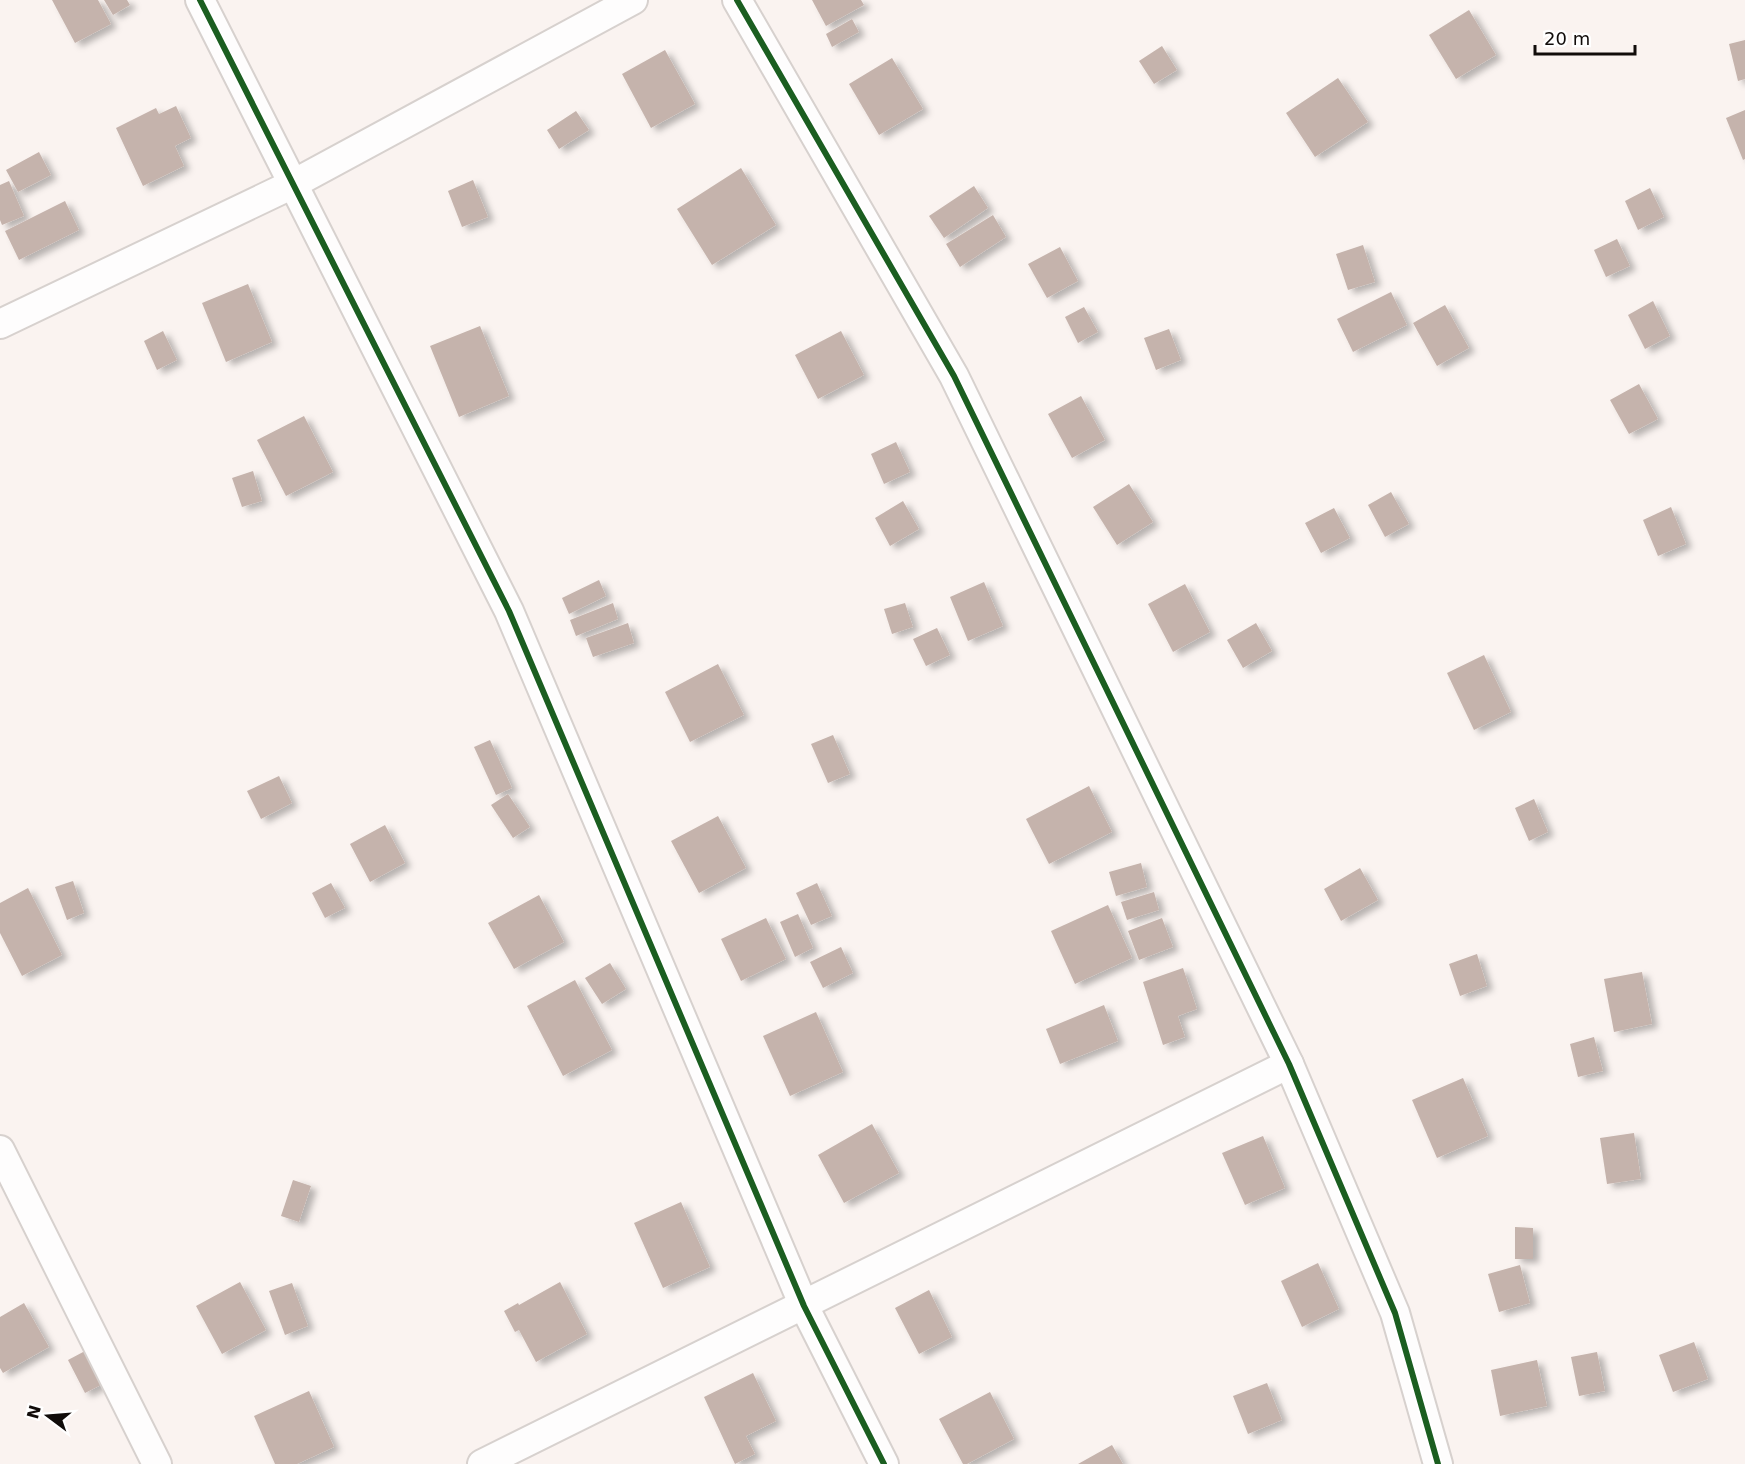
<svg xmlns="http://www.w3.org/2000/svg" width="1745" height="1464" font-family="'DejaVu Sans',sans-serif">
  <defs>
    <filter id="shadow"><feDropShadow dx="6" dy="4" stdDeviation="3" flood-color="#0004"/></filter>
  </defs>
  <rect width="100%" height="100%" fill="#faf3f0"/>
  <g fill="#c5b3ac" filter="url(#shadow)">
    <polygon points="52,0 98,0 111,24 75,43"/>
    <polygon points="104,0 127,0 130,5 113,15"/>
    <polygon points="812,0 861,0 864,5 826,26"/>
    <polygon points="1469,10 1496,55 1456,79 1429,35"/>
    <polygon points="852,19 859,32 832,47 826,34"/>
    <polygon points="1745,40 1745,79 1738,81 1729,44"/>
    <polygon points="1162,46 1177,70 1154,84 1139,61"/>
    <polygon points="665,50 695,104 651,128 622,74"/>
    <polygon points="892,58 923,109 879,135 849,84"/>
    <polygon points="1338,78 1368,122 1315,157 1286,113"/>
    <polygon points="176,106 191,138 175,146 184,166 143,186 116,128 156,108 159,114"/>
    <polygon points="1745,110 1745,159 1743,160 1726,118"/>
    <polygon points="576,111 589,130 559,149 547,130"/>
    <polygon points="39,152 51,175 18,192 6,170"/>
    <polygon points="741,168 776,225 712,265 677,209"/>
    <polygon points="473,180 488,217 462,227 448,191"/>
    <polygon points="9,181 24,216 2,225 0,220 0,185"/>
    <polygon points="974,186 988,208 944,238 929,216"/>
    <polygon points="1650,188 1664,217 1638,230 1625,201"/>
    <polygon points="65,201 79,230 19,260 5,231"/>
    <polygon points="993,215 1006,237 960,267 946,244"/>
    <polygon points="1617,239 1630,266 1606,277 1594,250"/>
    <polygon points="1363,245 1375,282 1348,290 1336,254"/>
    <polygon points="1060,247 1078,281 1047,298 1028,264"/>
    <polygon points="248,284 272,342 226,362 202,303"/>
    <polygon points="1391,292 1407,325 1353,352 1337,319"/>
    <polygon points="1653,301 1670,336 1645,349 1628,315"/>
    <polygon points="1445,305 1469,348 1437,366 1413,323"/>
    <polygon points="1084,307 1098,332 1078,343 1065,317"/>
    <polygon points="480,326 509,396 459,417 430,346"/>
    <polygon points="1169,329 1181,360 1156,370 1144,338"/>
    <polygon points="163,331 177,360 157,370 144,341"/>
    <polygon points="841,331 864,375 818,399 795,355"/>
    <polygon points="1639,384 1658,419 1629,434 1610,400"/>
    <polygon points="1081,396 1105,440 1072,458 1048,414"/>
    <polygon points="304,416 333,472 286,496 257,440"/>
    <polygon points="896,442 910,472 884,484 871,454"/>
    <polygon points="253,471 262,501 242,507 232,478"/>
    <polygon points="1129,484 1153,522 1117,545 1093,507"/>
    <polygon points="1391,492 1409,524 1385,537 1368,505"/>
    <polygon points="903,501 919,529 890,546 875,518"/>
    <polygon points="1671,507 1686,544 1658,556 1643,520"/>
    <polygon points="1334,508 1350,538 1321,553 1305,523"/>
    <polygon points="599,580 606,596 569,614 562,598"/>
    <polygon points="984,582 1003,626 968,641 950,597"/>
    <polygon points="1185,584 1210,632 1173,652 1148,604"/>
    <polygon points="613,603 618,619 576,636 570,620"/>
    <polygon points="905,603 913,627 892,634 884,609"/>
    <polygon points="628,623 634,643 593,657 586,638"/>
    <polygon points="1256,623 1272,651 1243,668 1227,640"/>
    <polygon points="937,628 950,655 926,666 913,639"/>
    <polygon points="1484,655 1511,712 1474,730 1447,673"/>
    <polygon points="718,664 744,715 690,742 665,692"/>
    <polygon points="833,735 850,774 828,783 811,744"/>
    <polygon points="490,740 512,788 496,795 474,747"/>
    <polygon points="279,776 292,803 261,819 247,791"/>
    <polygon points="1089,786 1112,832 1049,864 1026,819"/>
    <polygon points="508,794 530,827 513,838 491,805"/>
    <polygon points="1534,799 1548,832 1529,841 1515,808"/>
    <polygon points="718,816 746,868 699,893 671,841"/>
    <polygon points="385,825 405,863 370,882 350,844"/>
    <polygon points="1141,863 1147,887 1116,896 1109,872"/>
    <polygon points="1360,868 1378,900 1341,921 1324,889"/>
    <polygon points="73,881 84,913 67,920 55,887"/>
    <polygon points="331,883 345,908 325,918 312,893"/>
    <polygon points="817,883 832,916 811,925 796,893"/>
    <polygon points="28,888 62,955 22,976 0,933 0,903"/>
    <polygon points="1154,892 1159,910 1127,920 1121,902"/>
    <polygon points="539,895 564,942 514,969 488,923"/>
    <polygon points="1108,905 1132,958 1075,984 1051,931"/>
    <polygon points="798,914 813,948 795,957 780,922"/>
    <polygon points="766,918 786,959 741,981 721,939"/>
    <polygon points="1162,918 1173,947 1139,960 1128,931"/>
    <polygon points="841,947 853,973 823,988 810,962"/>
    <polygon points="1477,954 1487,986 1460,996 1449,964"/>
    <polygon points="610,963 626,989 602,1004 585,978"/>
    <polygon points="1183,968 1197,1009 1178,1016 1185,1037 1163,1045 1143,982"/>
    <polygon points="1642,972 1652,1024 1614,1032 1604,979"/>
    <polygon points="575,980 612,1050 563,1076 527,1006"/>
    <polygon points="1104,1005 1118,1041 1060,1064 1046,1029"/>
    <polygon points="816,1012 843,1072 790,1096 763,1036"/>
    <polygon points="1594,1037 1603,1071 1578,1077 1570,1044"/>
    <polygon points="1463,1078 1488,1136 1437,1158 1412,1100"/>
    <polygon points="872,1124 899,1173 844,1203 818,1155"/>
    <polygon points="1634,1133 1641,1179 1607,1184 1600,1138"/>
    <polygon points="1263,1136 1285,1188 1245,1205 1222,1153"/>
    <polygon points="293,1180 311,1186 299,1222 281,1216"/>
    <polygon points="681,1202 710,1267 663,1288 634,1223"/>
    <polygon points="1515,1227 1533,1228 1533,1259 1515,1259"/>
    <polygon points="1318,1263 1339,1309 1302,1327 1281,1281"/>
    <polygon points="1520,1265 1530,1303 1499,1312 1488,1274"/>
    <polygon points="240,1282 266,1330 222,1354 196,1306"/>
    <polygon points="560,1282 587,1334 536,1362 519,1330 515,1332 504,1311 518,1303 519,1305"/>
    <polygon points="292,1283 308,1326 285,1335 269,1291"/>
    <polygon points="929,1290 952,1337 919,1354 895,1308"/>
    <polygon points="24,1303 49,1347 3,1373 0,1368 0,1317"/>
    <polygon points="1694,1342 1708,1379 1673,1392 1659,1355"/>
    <polygon points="85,1351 103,1384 85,1393 68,1360"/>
    <polygon points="1597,1352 1605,1391 1579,1396 1571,1357"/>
    <polygon points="1537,1360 1547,1406 1500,1416 1491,1370"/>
    <polygon points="753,1373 776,1421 746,1436 755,1454 735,1464 704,1397"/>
    <polygon points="1267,1383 1282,1420 1248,1434 1233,1396"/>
    <polygon points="309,1391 334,1447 297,1464 275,1464 254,1416"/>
    <polygon points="990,1392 1014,1439 967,1464 963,1464 939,1419"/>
    <polygon points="1112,1445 1123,1464 1078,1464"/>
  </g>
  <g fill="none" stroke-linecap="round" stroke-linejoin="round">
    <g stroke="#d7d1ce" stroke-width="32">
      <g id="minor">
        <polyline points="200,0 509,611 804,1306 884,1464"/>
        <polyline points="737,0 954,376 1289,1064 1395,1313 1438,1464"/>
        <polyline points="0,324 293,184 633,0"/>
        <polyline points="0,1150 157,1464"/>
        <polyline points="482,1464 1289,1064"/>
      </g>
    </g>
    <use href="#minor" stroke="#fefdfd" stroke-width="28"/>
    <g stroke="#fff" stroke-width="10">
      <g id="cycleway">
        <polyline points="200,0 509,611 804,1306 884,1464"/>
        <polyline points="737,0 954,376 1289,1064 1395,1313 1438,1464"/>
      </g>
    </g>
    <use href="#cycleway" stroke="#1b5e20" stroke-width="6"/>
  </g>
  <g transform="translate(48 1416) rotate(286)" stroke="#ffffff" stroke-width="4.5" paint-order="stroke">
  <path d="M0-4.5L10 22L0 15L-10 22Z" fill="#110c0a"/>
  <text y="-9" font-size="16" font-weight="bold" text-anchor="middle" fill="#110c0a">N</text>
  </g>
  <path d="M1535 45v9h100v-9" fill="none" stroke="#110c0a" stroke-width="3"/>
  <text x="1544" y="45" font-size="18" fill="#110c0a" stroke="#ffffff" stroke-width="4.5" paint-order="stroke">20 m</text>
</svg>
